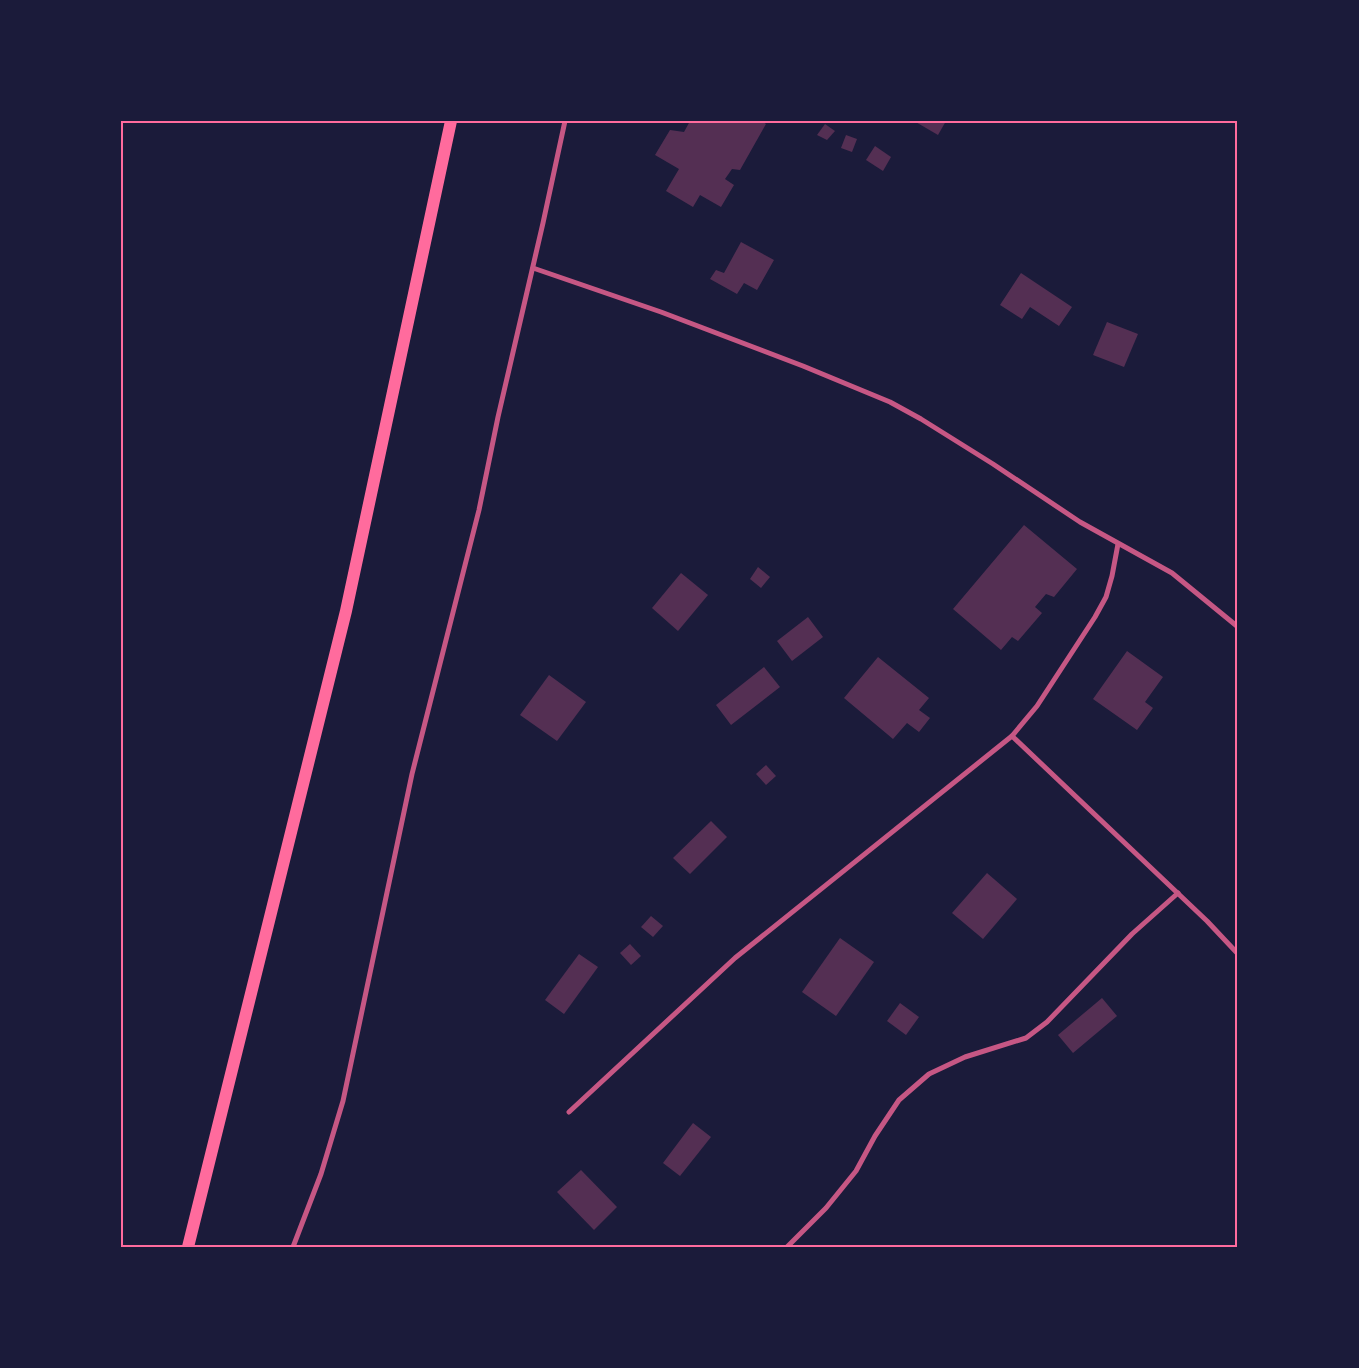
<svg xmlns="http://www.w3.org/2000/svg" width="1359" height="1368" font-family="'PT Sans',sans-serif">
  <rect width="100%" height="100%" fill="#1b1b3a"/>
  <g fill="#542f53">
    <polygon points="690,121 762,121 766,124 740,170 732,169 725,179 734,185 721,207 700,195 693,207 666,191 679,169 655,155 670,130 684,132"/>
    <polygon points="914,121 946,121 938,135"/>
    <polygon points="825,124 835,131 827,140 817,135"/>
    <polygon points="846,135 857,139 852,152 841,148"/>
    <polygon points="875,146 891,157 883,171 866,160"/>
    <polygon points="741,242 774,260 757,290 744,283 737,294 710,279 716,270 724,273"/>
    <polygon points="1021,273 1072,307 1059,326 1030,307 1022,319 1000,305"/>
    <polygon points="1107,322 1138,334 1124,367 1093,355"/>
    <polygon points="1024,525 1077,569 1054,597 1046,594 1035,607 1042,613 1018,641 1012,637 1001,650 953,609"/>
    <polygon points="758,567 770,577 761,588 750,579"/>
    <polygon points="681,573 708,595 678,631 652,608"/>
    <polygon points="808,617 823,637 792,661 777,641"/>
    <polygon points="1127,651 1163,677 1145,702 1153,708 1137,730 1093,699"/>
    <polygon points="878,657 929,698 919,710 930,718 919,732 907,723 893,739 844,698"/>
    <polygon points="764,667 780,687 731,725 716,705"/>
    <polygon points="549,675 586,702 557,741 520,715"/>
    <polygon points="766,765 776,776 766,785 756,774"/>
    <polygon points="711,821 727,837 690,874 673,858"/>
    <polygon points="987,873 1017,899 983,939 952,913"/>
    <polygon points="651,916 663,926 653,937 641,927"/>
    <polygon points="840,938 874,962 836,1016 802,992"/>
    <polygon points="630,944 641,956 631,965 620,953"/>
    <polygon points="579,954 598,967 564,1014 545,1000"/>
    <polygon points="1102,998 1117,1016 1073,1053 1058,1035"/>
    <polygon points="900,1003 919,1017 906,1035 887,1021"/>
    <polygon points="693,1123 711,1137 680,1176 663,1163"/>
    <polygon points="581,1170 617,1207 594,1230 557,1192"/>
  </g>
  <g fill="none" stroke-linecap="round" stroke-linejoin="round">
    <g stroke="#c65784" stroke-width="5">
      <polyline points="533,268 661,312 803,366 890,402 921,419 993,464 1080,522 1172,573 1238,627"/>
      <polyline points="1012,736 1207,921 1238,954"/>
      <polyline points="569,1112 735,958 1012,736 1037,706 1095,617 1106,597 1112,576 1118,544"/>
      <polyline points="293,1247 321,1174 343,1101 412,774 479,510 498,417 543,223 565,121"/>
      <polyline points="787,1247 826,1208 856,1171 875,1136 899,1100 929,1074 965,1057 1026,1038 1047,1022 1132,934 1178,893"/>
    </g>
    <polyline stroke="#ff6b9d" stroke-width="12" points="188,1247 346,611 451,121"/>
  </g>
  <rect width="1359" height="1368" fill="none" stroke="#1b1b3a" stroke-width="245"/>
  <rect x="122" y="122" width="1114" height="1124" fill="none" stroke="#ff6b9d" stroke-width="2"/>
</svg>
